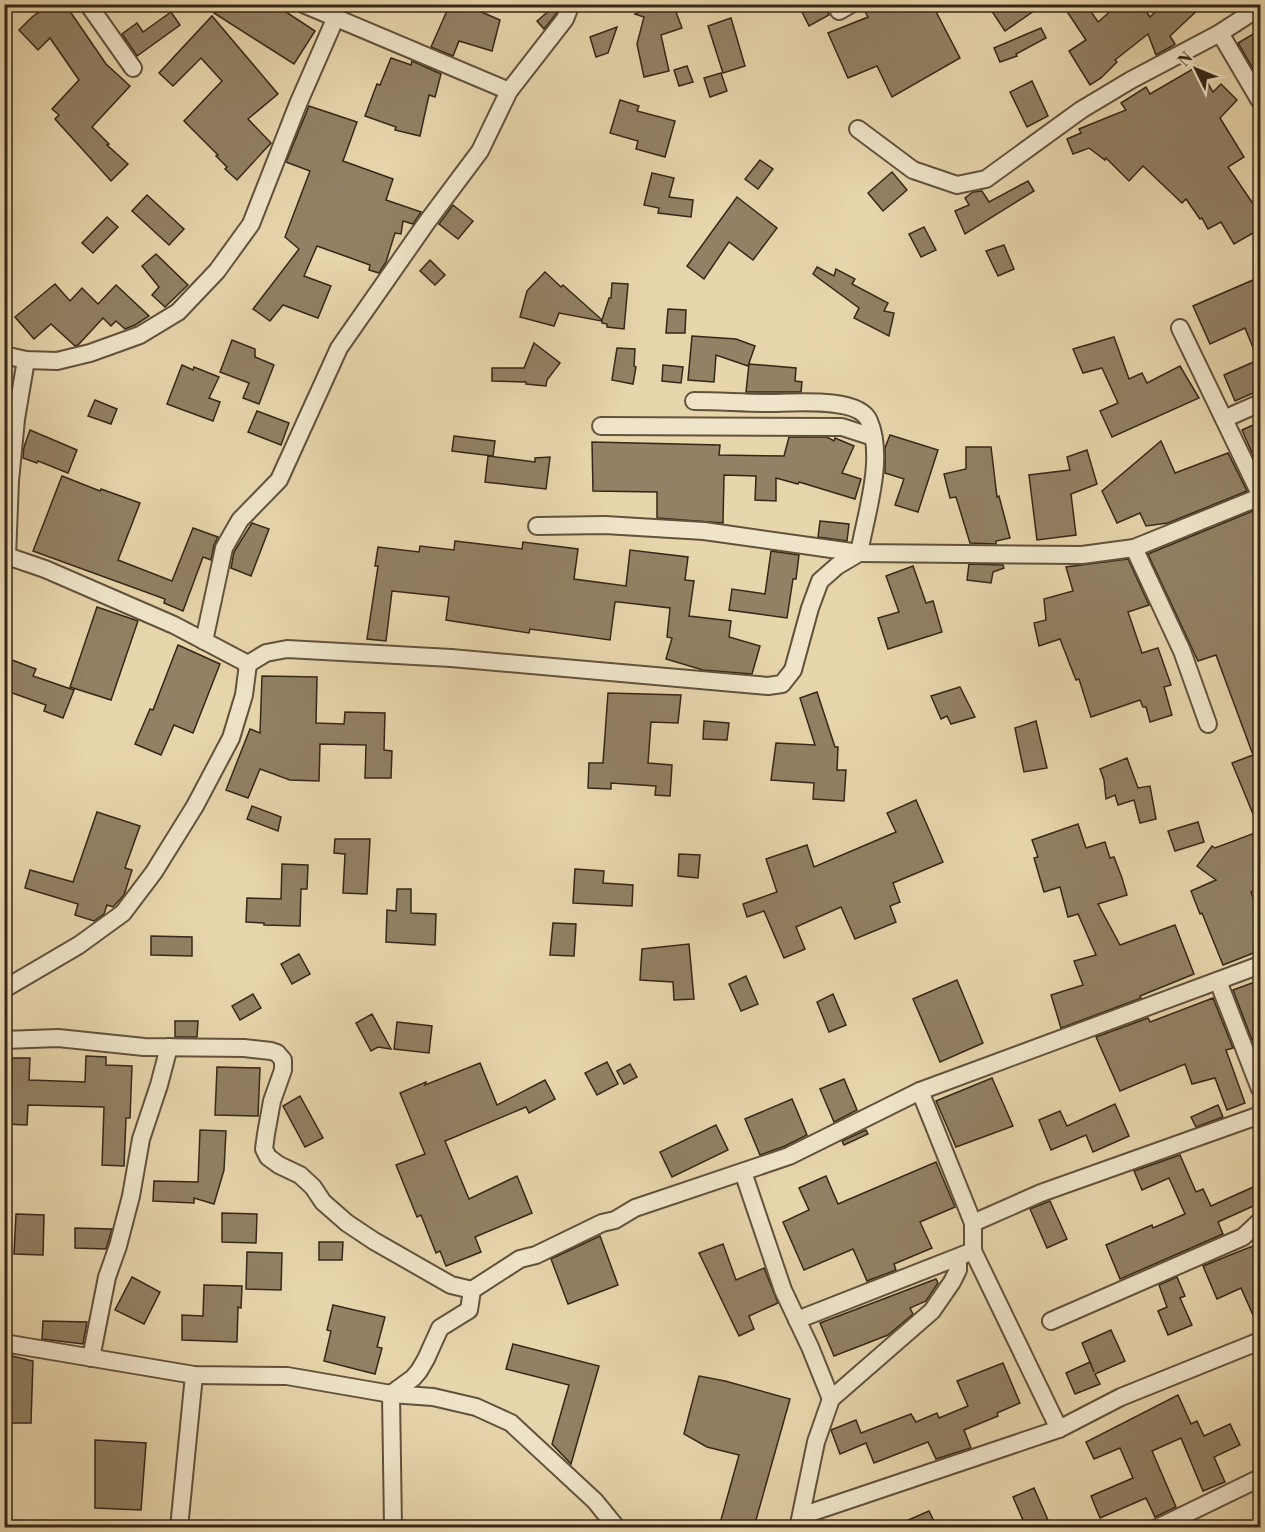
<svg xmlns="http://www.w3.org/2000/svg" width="1265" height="1532" font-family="'Libre Bodoni',serif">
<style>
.building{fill:#928164;stroke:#362717;stroke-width:1.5}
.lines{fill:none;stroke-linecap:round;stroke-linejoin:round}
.minor-casing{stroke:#62523c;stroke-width:20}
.minor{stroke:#efe4c9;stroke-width:16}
</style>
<rect width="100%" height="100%" fill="#e7d5ac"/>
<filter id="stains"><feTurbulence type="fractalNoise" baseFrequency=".00333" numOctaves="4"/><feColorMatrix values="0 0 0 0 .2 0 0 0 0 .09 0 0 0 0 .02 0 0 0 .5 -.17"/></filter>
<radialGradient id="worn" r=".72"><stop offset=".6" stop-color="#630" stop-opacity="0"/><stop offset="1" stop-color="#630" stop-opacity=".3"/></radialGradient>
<g class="building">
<polygon points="50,4 65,4 106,64 130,86 92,127 109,144 107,145 128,164 111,181 55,119 59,115 52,109 79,80 50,38 38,50 19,30 32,17"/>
<polygon points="222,4 274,4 315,31 294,64 214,13"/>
<polygon points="450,4 463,4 500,20 492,51 459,41 453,56 431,47"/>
<polygon points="557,4 559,4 556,14 544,29 537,21"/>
<polygon points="654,4 673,4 682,28 661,35 669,71 644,77 637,44 644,17 635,14"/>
<polygon points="798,4 824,4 829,15 809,26"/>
<polygon points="874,4 932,4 960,58 892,97 877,66 848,78 828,33 868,17 864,10"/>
<polygon points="987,4 1044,4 1005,31"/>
<polygon points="1062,4 1086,4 1098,22 1119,4 1141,4 1150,17 1163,4 1204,4 1170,36 1175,44 1172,46 1156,55 1148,34 1115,60 1117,62 1101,78 1090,85 1069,51 1086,40"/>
<polygon points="171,12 180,25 137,56 122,34 137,23 143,32"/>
<polygon points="212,16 278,94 248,119 271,143 237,180 225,169 227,167 216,156 218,155 184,121 222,81 201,58 173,86 159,73"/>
<polygon points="731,18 745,66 723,73 708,26"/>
<polygon points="617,27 608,53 596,57 590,37"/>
<polygon points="1041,28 1046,38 1016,54 1017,56 1000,62 994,48"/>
<polygon points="1260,30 1260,81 1238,43"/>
<polygon points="391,58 411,65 412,61 441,74 435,97 429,95 420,136 395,130 396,127 365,116 377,84 380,85"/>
<polygon points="687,66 693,82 679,86 674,70"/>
<polygon points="1198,66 1213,92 1221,84 1237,100 1220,118 1244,157 1228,167 1260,214 1260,229 1234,244 1221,222 1208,229 1202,218 1200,219 1186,199 1182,203 1143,166 1129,181 1106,158 1105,160 1089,148 1073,154 1067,139 1081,133 1079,129 1126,110 1121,103 1146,87 1150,94"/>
<polygon points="721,73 727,91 710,97 704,78"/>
<polygon points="1032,81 1048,116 1027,127 1010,92"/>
<polygon points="620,100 639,106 637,111 675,121 665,157 636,149 638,141 610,133"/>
<polygon points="309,106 357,122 343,161 393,179 386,200 421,212 413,224 403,221 401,234 395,233 386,262 379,273 369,270 370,265 317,246 304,276 331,286 318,318 283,305 270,321 253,309 299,249 285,237 310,171 286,162"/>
<polygon points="760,160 773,169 758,189 745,179"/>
<polygon points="892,172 907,190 883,211 868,193"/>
<polygon points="652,173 674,178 669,197 693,200 691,217 658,213 659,208 644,205"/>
<polygon points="1028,181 1034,191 965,234 955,211 969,205 965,198 973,192 982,191 989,202"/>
<polygon points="147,195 184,229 169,245 132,211"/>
<polygon points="737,197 777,228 753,260 729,242 704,279 687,266"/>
<polygon points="453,205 473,221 458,239 439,224"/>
<polygon points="107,217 118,227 93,253 82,243"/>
<polygon points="924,227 936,250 921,257 909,234"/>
<polygon points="1004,245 1014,269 998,276 986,251"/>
<polygon points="156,254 188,285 165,307 152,295 159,287 142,266"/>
<polygon points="430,260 445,275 435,285 420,271"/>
<polygon points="817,267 834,276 836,269 855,279 852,284 888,303 884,311 894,313 889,336 854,318 859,308 813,274"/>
<polygon points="545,272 561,287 563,285 602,320 609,298 611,298 612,283 628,284 624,329 607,327 607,324 602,323 602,321 559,313 554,326 520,317 527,291"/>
<polygon points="1260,277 1260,390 1235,401 1224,375 1258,360 1245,328 1210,344 1193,306"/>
<polygon points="55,284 70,301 82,288 98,304 116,285 149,316 135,325 125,329 116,321 111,326 103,318 78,345 75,346 51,324 34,339 15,317"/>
<polygon points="668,309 686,310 685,333 666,333"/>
<polygon points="692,336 736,339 755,346 748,366 716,355 714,382 688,380"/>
<polygon points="1114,337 1129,379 1142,373 1147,383 1180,366 1199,398 1112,437 1100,411 1118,403 1102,368 1083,373 1073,349"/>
<polygon points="232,340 255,349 255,357 274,365 259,404 243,398 249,383 220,372"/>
<polygon points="534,343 560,363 547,380 546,386 526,384 526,382 492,381 492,368 524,368"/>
<polygon points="617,348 635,349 634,366 636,367 633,384 612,380"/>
<polygon points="749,364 796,368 795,381 802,382 801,392 746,392"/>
<polygon points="182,365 193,370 194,367 219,377 209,398 220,402 213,421 167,404"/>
<polygon points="663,365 683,367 681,383 662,381"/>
<polygon points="95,400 117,409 111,424 88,416"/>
<polygon points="257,411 289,423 281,445 248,432"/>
<polygon points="1260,422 1260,471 1242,430"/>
<polygon points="30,430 77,450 68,473 38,461 37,463 23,458 24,447"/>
<polygon points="890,435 938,450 918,512 895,505 904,479 885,473 885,448"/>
<polygon points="454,436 495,441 493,456 452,451"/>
<polygon points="789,437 827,437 834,441 835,438 854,446 842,473 861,479 855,499 799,482 798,484 776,478 776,501 755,500 756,476 724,475 723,523 657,518 657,492 593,491 592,442 720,445 719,455 784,456"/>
<polygon points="1161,441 1175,473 1228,453 1247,491 1168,523 1146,526 1140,513 1117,523 1102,491"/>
<polygon points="966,447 991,447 997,497 999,496 1010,538 996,541 996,544 970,543 956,497 950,498 944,474 966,469"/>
<polygon points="1087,450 1097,484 1071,494 1076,535 1037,540 1029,475 1070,470 1067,457"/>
<polygon points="488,456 535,462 535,458 550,457 546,489 485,482"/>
<polygon points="62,476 100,491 101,489 140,503 118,560 172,581 193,528 218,537 214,545 211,560 203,557 183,611 164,603 165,599 33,551"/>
<polygon points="1260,508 1260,638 1254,640 1260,656 1260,831 1232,763 1253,755 1216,655 1198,661 1148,554"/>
<polygon points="820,521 849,524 847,541 818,537"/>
<polygon points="252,523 269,529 251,576 231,568 234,552"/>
<polygon points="455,541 522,549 523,542 578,549 574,579 626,586 630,550 688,557 685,580 694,581 689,616 731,621 729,637 760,646 752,674 703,670 666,659 672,638 667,637 670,608 619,602 615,602 610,640 530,629 529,633 446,620 449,597 392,591 386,641 367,639 378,566 375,566 378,547 419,552 420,546 454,550"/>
<polygon points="771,551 799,555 796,579 793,579 787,618 729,610 732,589 765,594"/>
<polygon points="1128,559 1149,605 1128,612 1142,653 1158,648 1171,685 1164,687 1172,715 1150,722 1146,707 1143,707 1140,700 1091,717 1079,679 1076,680 1060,639 1039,646 1034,623 1046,620 1044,599 1073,591 1066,567"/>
<polygon points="969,564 1003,565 1004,568 993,572 991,583 967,580"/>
<polygon points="913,566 926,603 933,601 942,632 888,649 878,618 899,612 886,576"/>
<polygon points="97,607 138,621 111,700 70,687"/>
<polygon points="178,645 220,664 193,733 174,725 161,755 135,744 150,709 153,710"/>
<polygon points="4,657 36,669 33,676 74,690 63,718 44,711 46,705 4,690"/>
<polygon points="262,676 317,677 316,723 344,724 345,712 385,713 384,750 392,751 391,778 365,778 366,745 320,744 319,781 290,780 260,769 248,798 226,790 250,729 260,733"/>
<polygon points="960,687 975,717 951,724 947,716 941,719 931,696"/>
<polygon points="817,692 835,747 838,747 837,770 846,770 844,801 813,799 814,783 771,780 776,743 815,745 800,698"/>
<polygon points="608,693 681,695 678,723 651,722 648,763 672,765 670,796 655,795 656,786 611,783 611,789 588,788 589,763 603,763"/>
<polygon points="704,721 729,723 727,740 703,739"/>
<polygon points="1036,721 1047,768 1024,772 1015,728"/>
<polygon points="1127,758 1138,788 1150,786 1156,819 1140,823 1134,800 1118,805 1115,795 1106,799 1104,780 1100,769"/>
<polygon points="916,800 943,862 893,883 900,902 890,906 896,922 855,939 841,907 796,927 805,949 784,958 764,911 747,917 743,904 777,892 766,859 807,845 814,867 896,832 887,813"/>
<polygon points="252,806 281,817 278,831 247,819"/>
<polygon points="97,812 140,826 125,868 132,870 124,895 113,907 107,905 104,914 94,921 75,915 78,904 25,888 30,870 73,882"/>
<polygon points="1198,822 1204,842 1175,851 1168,831"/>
<polygon points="1078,824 1086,848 1105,842 1110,858 1114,857 1122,878 1127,895 1098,904 1120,945 1175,925 1194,974 1140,996 1141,998 1061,1028 1051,995 1083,985 1074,961 1096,955 1078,914 1068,917 1060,887 1044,892 1034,858 1038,857 1032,840"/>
<polygon points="1260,831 1260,889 1251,892 1260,917 1260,944 1254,947 1256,952 1223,965 1202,913 1200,914 1191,891 1216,880 1197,866 1212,846 1215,848"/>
<polygon points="335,839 370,839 367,894 343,893 345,854 334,853"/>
<polygon points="679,854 700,855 698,878 678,876"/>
<polygon points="282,864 308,865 307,889 301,889 300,926 264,925 264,923 246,922 247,898 281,899"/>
<polygon points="575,869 604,871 603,883 633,885 632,906 573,903"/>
<polygon points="397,889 411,889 411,913 436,914 435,945 386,942 387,910 396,911"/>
<polygon points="553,923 576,924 574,956 550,955"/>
<polygon points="151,936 192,937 192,956 151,955"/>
<polygon points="689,944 694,999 674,1000 673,982 640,980 642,949"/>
<polygon points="299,954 310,974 292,984 281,964"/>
<polygon points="746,976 758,1004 741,1011 729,984"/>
<polygon points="957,980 983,1043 940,1062 913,999"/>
<polygon points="1260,980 1260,1036 1252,1040 1233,990"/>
<polygon points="253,994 261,1008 240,1020 232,1006"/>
<polygon points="833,994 846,1025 829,1032 817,1002"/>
<polygon points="1213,998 1233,1048 1226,1050 1245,1103 1227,1110 1215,1078 1192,1084 1185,1064 1120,1091 1096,1037 1148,1018 1150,1022"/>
<polygon points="372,1014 391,1049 378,1047 371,1051 356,1023"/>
<polygon points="175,1021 198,1021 197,1037 175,1037"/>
<polygon points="397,1022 432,1026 429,1053 394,1049"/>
<polygon points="86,1056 106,1057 106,1065 132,1066 130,1118 126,1118 124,1166 102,1165 104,1107 28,1105 27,1125 4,1124 4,1107 11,1107 12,1058 30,1058 29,1080 85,1082"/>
<polygon points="607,1062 618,1084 597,1095 585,1073"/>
<polygon points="480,1063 497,1105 545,1080 555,1099 529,1113 526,1107 445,1141 469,1199 517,1176 532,1213 475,1237 481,1252 446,1266 440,1251 436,1253 421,1215 417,1217 396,1165 425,1154 400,1093 426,1082 425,1085"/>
<polygon points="630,1064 637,1077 624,1084 617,1071"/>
<polygon points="217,1067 260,1068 258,1116 215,1115"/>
<polygon points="992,1078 1013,1126 956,1147 936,1101"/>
<polygon points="844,1079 857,1110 834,1122 820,1089"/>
<polygon points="300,1096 323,1138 305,1147 283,1106"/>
<polygon points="792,1099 807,1135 785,1146 760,1155 745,1119"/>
<polygon points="1115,1104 1129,1136 1093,1152 1086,1135 1051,1150 1039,1120 1060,1111 1067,1126"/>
<polygon points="1218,1105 1223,1117 1196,1127 1191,1117"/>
<polygon points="716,1125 728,1150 672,1177 660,1152"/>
<polygon points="200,1130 226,1131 224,1170 214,1204 194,1198 194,1203 153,1201 154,1181 198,1182"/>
<polygon points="866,1130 868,1134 844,1145 842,1141"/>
<polygon points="1180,1155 1196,1192 1203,1189 1211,1206 1260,1184 1260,1203 1218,1222 1223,1234 1120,1279 1106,1245 1152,1225 1153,1228 1185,1214 1169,1178 1142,1190 1134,1171"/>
<polygon points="936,1162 955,1207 920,1222 932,1248 894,1264 896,1270 867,1281 853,1249 804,1270 783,1222 809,1210 799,1188 826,1176 838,1204"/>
<polygon points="1050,1201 1067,1239 1047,1248 1030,1209"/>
<polygon points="222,1213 257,1214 256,1243 222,1242"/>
<polygon points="16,1214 44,1215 43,1255 14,1254"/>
<polygon points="75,1228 112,1229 106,1249 75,1248"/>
<polygon points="600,1236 618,1285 568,1304 551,1259"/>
<polygon points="319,1242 343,1242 342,1260 319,1260"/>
<polygon points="1260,1243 1260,1331 1241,1288 1217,1299 1203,1266"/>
<polygon points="723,1244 736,1280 764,1268 778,1303 749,1316 754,1329 739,1336 699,1253"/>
<polygon points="247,1252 282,1253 281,1290 246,1289"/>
<polygon points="132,1277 160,1292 144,1324 115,1310"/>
<polygon points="1177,1277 1185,1296 1180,1298 1192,1325 1168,1335 1158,1311 1167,1307 1159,1285"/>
<polygon points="936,1279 938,1283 926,1301 910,1308 913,1314 888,1335 834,1356 820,1323"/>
<polygon points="204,1285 242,1286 241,1308 238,1307 237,1342 182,1340 182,1315 203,1316"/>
<polygon points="333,1305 385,1317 377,1347 382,1348 375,1374 324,1361 331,1331 327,1330"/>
<polygon points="43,1321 87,1322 83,1344 42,1339"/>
<polygon points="1111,1330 1125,1361 1095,1374 1100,1384 1075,1394 1066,1373 1090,1362 1094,1372 1082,1343"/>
<polygon points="513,1344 599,1366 571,1464 552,1444 569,1385 506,1369"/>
<polygon points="4,1354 33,1361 31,1423 4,1423"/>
<polygon points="1003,1363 1020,1403 997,1413 998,1416 964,1430 971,1448 936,1459 928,1442 874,1463 866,1443 840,1454 831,1430 856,1420 861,1433 911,1414 916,1422 937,1413 939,1418 968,1406 957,1381"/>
<polygon points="699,1376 725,1381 790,1399 754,1527 719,1527 739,1455 707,1447 684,1434"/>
<polygon points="1178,1395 1191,1424 1197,1421 1204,1436 1230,1424 1240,1445 1214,1457 1225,1482 1203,1491 1181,1438 1152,1451 1176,1507 1155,1517 1146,1498 1100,1518 1091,1496 1133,1478 1120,1448 1094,1459 1086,1442"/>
<polygon points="95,1440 146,1443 141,1510 95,1508"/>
<polygon points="1034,1488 1051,1527 1026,1527 1013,1497"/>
<polygon points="929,1511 937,1527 892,1527"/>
</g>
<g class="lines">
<g class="minor-casing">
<g id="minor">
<polyline points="88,4 133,68"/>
<polyline points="303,4 509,91"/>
<polyline points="839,11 851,4"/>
<polyline points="1220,33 1260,101"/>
<polyline points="858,129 913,170 957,185 986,179 1081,110 1131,80 1220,33 1260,7"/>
<polyline points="1180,328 1260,494"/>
<polyline points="4,355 26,360 57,361 90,353 140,335 178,312 217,271 251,224 298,104 336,17"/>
<polyline points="1224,419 1260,403"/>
<polyline points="601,426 842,427 873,437"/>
<polyline points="537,526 605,525 704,531 859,553 1082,555 1134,548 1260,497"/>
<polyline points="1134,548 1182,651 1208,724"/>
<polyline points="4,555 45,569 174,625 248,664"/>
<polyline points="7,556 10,481 16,419 26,360"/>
<polyline points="204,641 224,548 240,520 279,480 339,348 427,222 480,151 509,91 565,19 571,4"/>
<path d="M248,664L266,653L287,649L451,658L768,686L782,684L793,670L810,608L820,581L837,566L859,553C866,514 885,458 869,421C859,396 790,403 768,403C744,403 719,401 694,401"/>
<polyline points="1218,981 1260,1089"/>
<polyline points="4,989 79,945 123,913 154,872 195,806 231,738 244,695 248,664"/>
<polyline points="4,1040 58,1038 144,1047 244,1048 271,1051 277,1053 283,1060 283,1070 272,1101 266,1134 264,1149 268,1157 279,1165 300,1175 313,1187 323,1202 347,1223 374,1241 451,1285 472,1290"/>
<polyline points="920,1091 973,1223"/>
<polyline points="743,1172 783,1290 810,1347 831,1399"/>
<polyline points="973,1251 1059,1429"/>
<polyline points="797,1320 973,1251 973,1223 1041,1193 1260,1115"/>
<polyline points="1051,1321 1243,1237 1260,1221"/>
<polyline points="4,1343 194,1375 287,1376 391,1394 433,1397 476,1407 511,1423 595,1501 617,1528"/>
<polyline points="91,1358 107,1277 118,1246 131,1196 141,1139 159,1085 169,1047"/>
<polyline points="801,1516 1059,1429 1121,1397 1260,1341"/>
<polyline points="799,1524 816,1442 831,1399 932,1311 952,1282 958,1270 958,1259"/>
<polyline points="179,1528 194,1375"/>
<polyline points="393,1528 391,1394 413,1378 419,1371 426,1359 440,1328 469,1310 472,1290 520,1259 536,1255 602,1223 615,1220 635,1208 789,1156 920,1091 1260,965"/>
<polyline points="1157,1528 1260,1478"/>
</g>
</g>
<use href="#minor" class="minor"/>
</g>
<rect width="1265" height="1532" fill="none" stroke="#e7d5ac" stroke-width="24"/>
<rect x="6" y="6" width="1253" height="1520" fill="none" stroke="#362717" stroke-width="3"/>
<rect x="12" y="12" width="1241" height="1508" fill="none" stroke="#362717" stroke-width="1.5"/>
<g transform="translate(1196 69) rotate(313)" stroke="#efe4c9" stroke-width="4.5" paint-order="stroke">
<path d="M0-4.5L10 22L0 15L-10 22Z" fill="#362717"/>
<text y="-9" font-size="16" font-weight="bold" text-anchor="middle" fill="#362717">N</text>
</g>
<rect width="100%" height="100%" filter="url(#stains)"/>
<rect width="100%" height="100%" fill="url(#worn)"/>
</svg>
